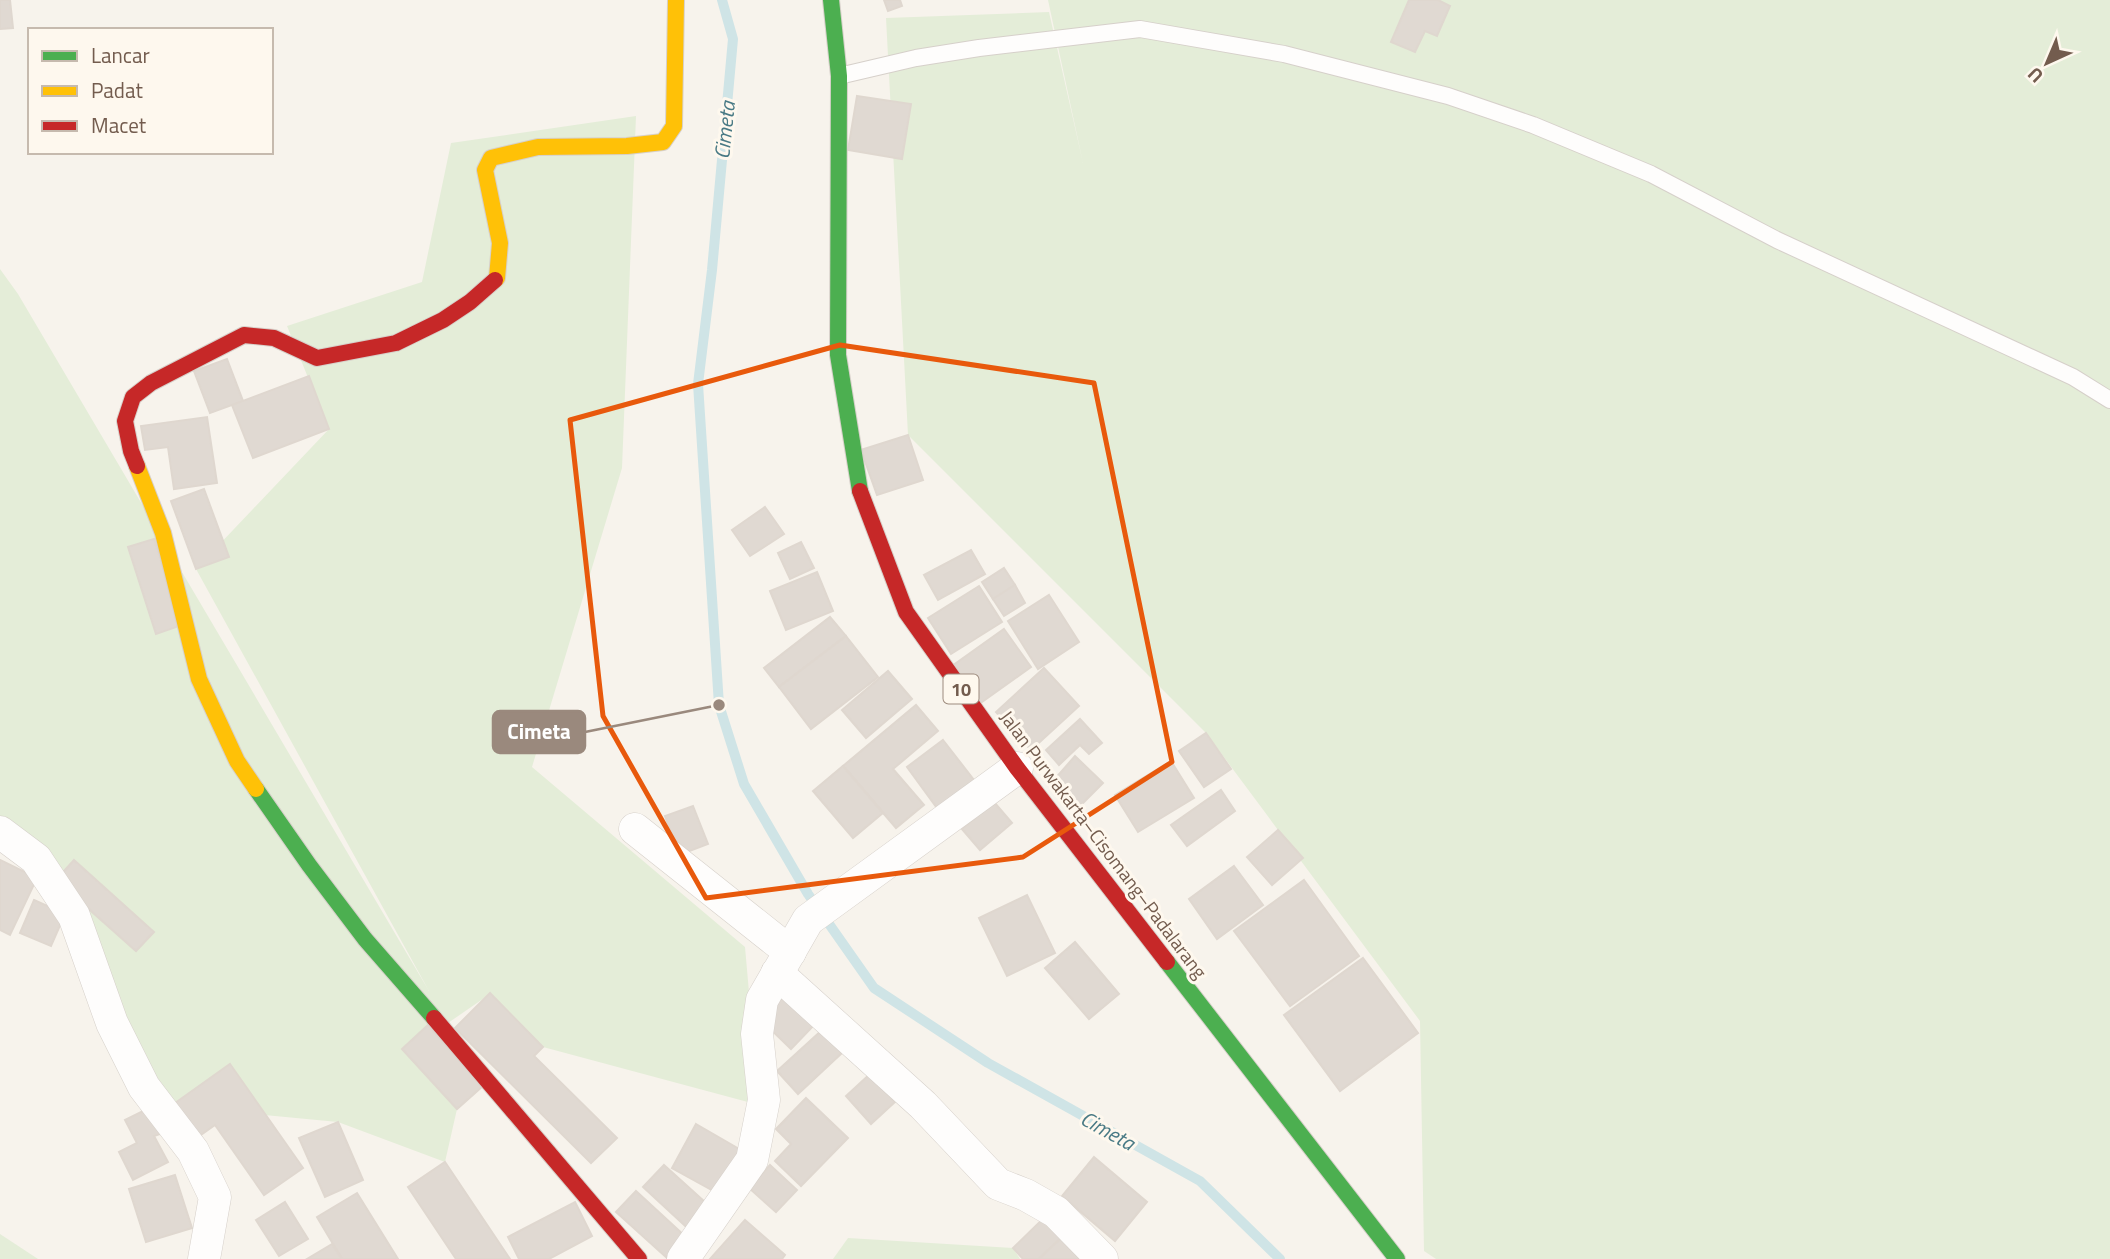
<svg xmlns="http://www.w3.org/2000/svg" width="2110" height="1259" font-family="'Titillium Web',sans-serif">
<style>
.green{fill:#e4edd8}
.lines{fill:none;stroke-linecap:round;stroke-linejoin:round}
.stream{stroke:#cfe4e6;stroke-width:10}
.building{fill:#e0d9d2;stroke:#dfd7cf;stroke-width:2}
.lane-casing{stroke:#d6d0ca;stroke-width:18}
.street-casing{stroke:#d6d0ca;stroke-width:33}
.fast-casing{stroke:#d7d0ca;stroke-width:18}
.slow-casing{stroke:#d7d0ca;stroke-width:18}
.jam-casing{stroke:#d7d0ca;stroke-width:18}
.lane{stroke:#fefdfc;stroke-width:16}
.street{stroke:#fefdfc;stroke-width:32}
.fast{stroke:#4caf50;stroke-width:16}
.slow{stroke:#ffc107;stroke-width:16}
.jam{stroke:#c62828;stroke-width:16}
.marked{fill:none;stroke:#e8590c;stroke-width:5;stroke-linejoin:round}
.labels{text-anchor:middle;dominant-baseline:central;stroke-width:6;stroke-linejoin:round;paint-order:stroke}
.shield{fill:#fef8ee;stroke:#9d8b7e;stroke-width:2}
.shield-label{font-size:18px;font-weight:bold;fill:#735c4e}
.street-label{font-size:19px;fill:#735c4e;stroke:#fef8ee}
.water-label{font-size:21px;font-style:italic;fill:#497a85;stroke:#fef8ee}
.leader{fill:none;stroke:#9a897d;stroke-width:2.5}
.callout-dot{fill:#9a897d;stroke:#fef8ee;stroke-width:2.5}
.callout{fill:#9a897d;stroke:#9a897d;stroke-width:2.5}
.callout-label{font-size:21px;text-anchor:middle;font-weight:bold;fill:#fff}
</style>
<rect width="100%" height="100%" fill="#f7f3ec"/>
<g class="green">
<polygon points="1048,0 2110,0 2110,1259 1436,1259 1424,1251 1420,1021 1206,733 908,435 886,18 1049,12 1083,163"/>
<polygon points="636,116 622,468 532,767 745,947 759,1105 543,1047 490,994 448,1023 402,1049 457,1109 445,1162 338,1122 171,1106 56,880 0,842 0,269 18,294 429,991 196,569 329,429 287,326 422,282 451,143"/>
<polygon points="0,1234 38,1259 0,1259"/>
<polygon points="848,1238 1013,1248 1020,1259 833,1259"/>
</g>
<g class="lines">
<polyline class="stream" points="722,0 733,39 712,270 698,384 719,705 744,784 808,894 874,988 988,1063 1200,1181 1280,1259"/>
</g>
<g class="building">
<polygon points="0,0 10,0 13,28 0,29"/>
<polygon points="884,0 900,0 902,6 888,11"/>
<polygon points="1409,0 1438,0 1450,6 1437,36 1425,31 1415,52 1391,42"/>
<polygon points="857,96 911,104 902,159 848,150"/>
<polygon points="227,359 243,401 210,413 194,371"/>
<polygon points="309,376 329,429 253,458 232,405"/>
<polygon points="207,417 217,483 174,489 168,447 145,450 141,426"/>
<polygon points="908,435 923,480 877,495 861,450"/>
<polygon points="204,489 229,557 196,569 171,501"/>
<polygon points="765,507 784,534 750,556 732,530"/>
<polygon points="154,539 182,625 156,634 128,547"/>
<polygon points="801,542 814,568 790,579 778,553"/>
<polygon points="971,550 985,574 938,600 924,575"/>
<polygon points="1004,568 1015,585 993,599 982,582"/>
<polygon points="817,572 833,611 786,630 770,591"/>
<polygon points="1015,585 1025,603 1004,616 993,599"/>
<polygon points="979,586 1002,622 951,654 928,618"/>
<polygon points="1049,595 1079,642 1038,669 1008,621"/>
<polygon points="830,617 846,636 779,687 764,668"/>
<polygon points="1004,629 1031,667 979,704 952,666"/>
<polygon points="846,636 878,677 811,729 779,687"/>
<polygon points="1044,668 1079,706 1031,750 996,712"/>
<polygon points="888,671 912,699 866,738 842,710"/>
<polygon points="916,705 938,731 893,769 924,805 896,828 843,766"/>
<polygon points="1080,719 1102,743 1089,754 1080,745 1059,765 1046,750"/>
<polygon points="1206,733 1231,769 1204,787 1179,751"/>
<polygon points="943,740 974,780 937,808 907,767"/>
<polygon points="1075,756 1103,783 1080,806 1054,780"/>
<polygon points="1171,761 1194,798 1138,832 1115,795"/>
<polygon points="843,766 883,813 853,838 813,791"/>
<polygon points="1221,790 1235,811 1187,846 1171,825"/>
<polygon points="994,802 1012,823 980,850 962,829"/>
<polygon points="693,806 708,844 679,855 665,816"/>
<polygon points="1278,830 1303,858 1272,885 1247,857"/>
<polygon points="0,860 37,878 10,935 0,930"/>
<polygon points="74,860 154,932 136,951 56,880"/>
<polygon points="1234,866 1263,905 1217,939 1189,899"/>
<polygon points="1304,880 1359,956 1290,1006 1234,931"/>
<polygon points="1027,895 1055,953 1007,976 979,918"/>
<polygon points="34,900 65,914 51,946 20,933"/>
<polygon points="1075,942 1119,994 1089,1019 1045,968"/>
<polygon points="1363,958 1418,1033 1340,1091 1284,1015"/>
<polygon points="490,993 543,1047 534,1056 617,1138 591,1163 455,1028"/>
<polygon points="784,994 815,1024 791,1049 760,1019"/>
<polygon points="428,1025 483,1086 457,1109 402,1049"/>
<polygon points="821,1031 842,1053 798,1094 777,1071"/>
<polygon points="230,1064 303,1168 264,1195 215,1125 195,1139 171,1106"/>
<polygon points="870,1074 895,1102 871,1124 846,1096"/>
<polygon points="806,1098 848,1138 801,1186 775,1161 791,1144 776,1129"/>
<polygon points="147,1109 160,1134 154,1136 168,1162 133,1180 119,1152 137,1143 125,1120"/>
<polygon points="338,1122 363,1180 325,1197 299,1138"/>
<polygon points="696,1124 741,1150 717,1193 672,1168"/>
<polygon points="1094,1157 1147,1202 1115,1241 1062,1196"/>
<polygon points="445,1162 510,1259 456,1259 408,1187"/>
<polygon points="664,1165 715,1211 694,1234 643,1187"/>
<polygon points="770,1165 797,1190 776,1212 749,1188"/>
<polygon points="175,1175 192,1228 146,1242 129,1189"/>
<polygon points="636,1191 686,1237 667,1258 616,1212"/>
<polygon points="357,1193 398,1259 342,1259 317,1217"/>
<polygon points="285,1202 308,1239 279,1256 256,1220"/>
<polygon points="575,1202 592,1236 549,1259 519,1259 508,1237"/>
<polygon points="1046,1216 1064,1235 1039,1259 1023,1259 1013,1248"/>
<polygon points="745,1220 785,1255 782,1259 710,1259"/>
<polygon points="1064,1235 1087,1259 1039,1259"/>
<polygon points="332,1244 342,1259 307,1259"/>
</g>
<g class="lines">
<g class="lane-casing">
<polyline id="lane" points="839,76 916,58 979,48 1140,29 1284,54 1448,96 1533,125 1651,174 1777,240 2073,377 2110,400"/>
</g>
<g class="street-casing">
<g id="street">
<polyline points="635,829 790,952"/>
<polyline points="0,832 36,859 74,916 112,1023 144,1087 193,1151 215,1197 204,1259"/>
<polyline points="777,973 923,1105 998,1184 1026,1195 1056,1212 1102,1259"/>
<polyline points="683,1259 752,1160 764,1100 757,1034 762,1000 808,920 1017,768"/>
</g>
</g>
<g class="fast-casing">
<g id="fast">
<polyline points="831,0 839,76 838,355 860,491"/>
<polyline points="256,789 309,865 365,939 434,1018"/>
<polyline points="1167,962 1397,1259"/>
</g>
</g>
<g class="slow-casing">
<g id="slow">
<polyline points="495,280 497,278 500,243 485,170 491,158 538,147 627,146 663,142 674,126 676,0"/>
<polyline points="137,466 163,533 199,679 237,761 256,789"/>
</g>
</g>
<g class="jam-casing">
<g id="jam">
<polyline points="137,466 131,451 125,421 133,397 151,383 244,335 274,338 317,358 396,343 443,320 470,302 495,280"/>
<polyline points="860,491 906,612 1017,768 1167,962"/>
<polyline points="434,1018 639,1259"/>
</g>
</g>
<use href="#lane" class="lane"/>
<use href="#street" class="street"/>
<use href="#fast" class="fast"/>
<use href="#slow" class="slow"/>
<use href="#jam" class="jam"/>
</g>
<path class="marked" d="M840,345L1094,383L1172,762L1023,857L706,898L603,716L570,420Z"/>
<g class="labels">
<rect class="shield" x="943.5" y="674.5" width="35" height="29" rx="5"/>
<g class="shield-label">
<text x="961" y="689">10</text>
</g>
<g class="street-label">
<text transform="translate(1104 844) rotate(53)">Jalan Purwakarta–Cisomang–Padalarang</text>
</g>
<g class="water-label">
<text transform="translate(724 130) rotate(-84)">Cimeta</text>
<text transform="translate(1108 1130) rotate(29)">Cimeta</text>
</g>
</g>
<path class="leader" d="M719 705L585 732"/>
<circle class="callout-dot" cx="719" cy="705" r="7"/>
<rect class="callout" x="493" y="711" width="92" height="42" rx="7"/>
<g class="callout-label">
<text x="539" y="739">Cimeta</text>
</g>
<rect x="28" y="28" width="245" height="126" fill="#fef8ee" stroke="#c6baae" stroke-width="2"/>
<rect x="42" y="51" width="35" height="10" fill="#4caf50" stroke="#c6baae" stroke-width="2"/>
<text x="91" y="63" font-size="21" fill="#735c4e">Lancar</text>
<rect x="42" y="86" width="35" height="10" fill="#ffc107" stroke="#c6baae" stroke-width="2"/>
<text x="91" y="98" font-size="21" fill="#735c4e">Padat</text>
<rect x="42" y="121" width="35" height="10" fill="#c62828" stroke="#c6baae" stroke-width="2"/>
<text x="91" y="133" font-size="21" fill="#735c4e">Macet</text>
<g transform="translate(2047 63) rotate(224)" stroke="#fef8ee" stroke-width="5" paint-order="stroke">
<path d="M0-5L12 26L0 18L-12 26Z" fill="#735c4e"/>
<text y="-10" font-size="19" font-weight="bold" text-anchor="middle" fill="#735c4e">U</text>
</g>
</svg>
